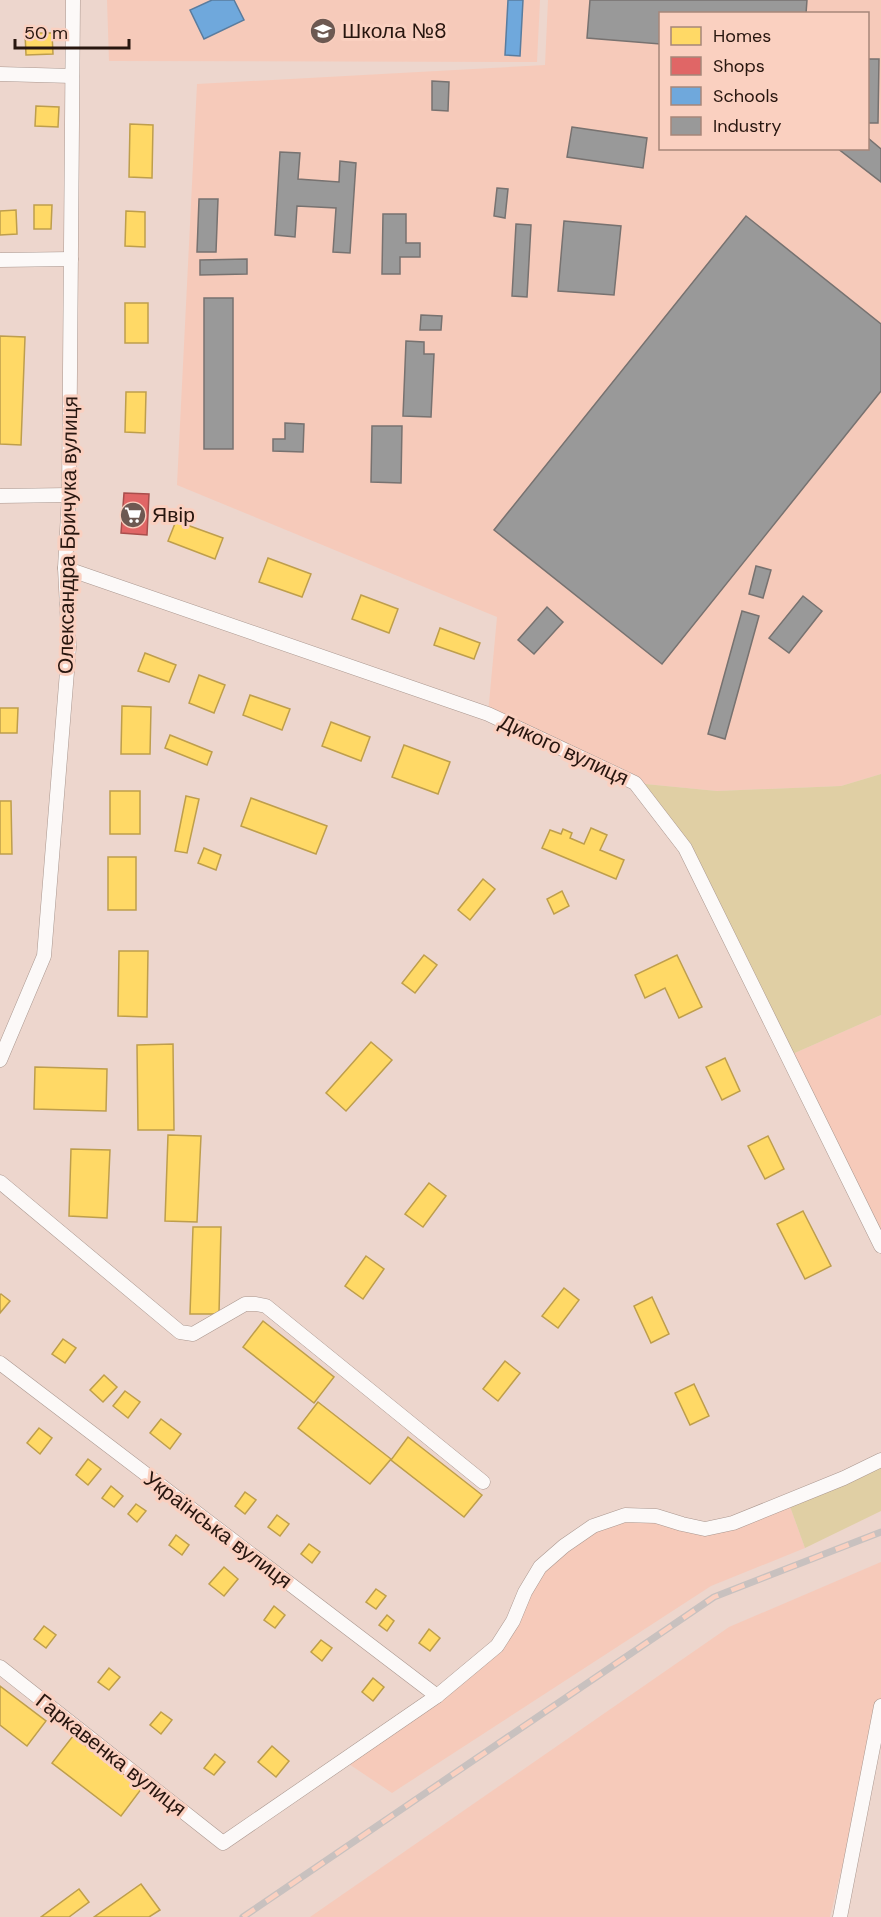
<svg xmlns="http://www.w3.org/2000/svg" width="881" height="1917" font-family="'DM Sans',sans-serif">
<style>
.built{fill:#f6caba;fill-rule:evenodd}
.green{fill:#e0cfa4}
.homes{fill:#ffd966;stroke:#be9e4c;stroke-width:1.5}
.shops{fill:#e06666;stroke:#a94e4c;stroke-width:1.5}
.schools{fill:#6fa8dc;stroke:#5a7c9e;stroke-width:1.5}
.industry{fill:#999;stroke:#777270;stroke-width:1.5}
.lines{fill:none;stroke-linecap:round;stroke-linejoin:round}
.minor-casing{stroke:#aa978f;stroke-width:15}
.minor{stroke:#fcf9f8;stroke-width:14}
.rail-casing{stroke:#c8c1bf;stroke-width:7}
.rail{stroke:#fad0c0;stroke-width:4.5;stroke-dasharray:14;stroke-linecap:butt}
.labels{text-anchor:middle;dominant-baseline:central;stroke-width:6;stroke-linejoin:round;paint-order:stroke}
.poi-label{font-size:21px;fill:#28160f;stroke:#fad0c0;text-anchor:start}
.street-label{font-size:21px;fill:#28160f;stroke:#fad0c0}
</style>
<rect width="100%" height="100%" fill="#edd6cd"/>
<g class="built">
<polygon points="107,0 540,0 537,62 109,61"/>
<path d="M548,0H881V774L841,786L717,791L635,783L488,714L497,617L177,485L197,84L545,65ZM660,14H868V148H660Z"/>
<polygon points="881,1015 881,1246 788,1056"/>
<polygon points="788,1501 805,1548 711,1586 392,1793 343,1760 497,1646 525,1592 564,1546 625,1515 705,1529"/>
<polygon points="881,1562 881,1706 830,1917 310,1917 729,1627"/>
</g>
<g class="green">
<polygon points="881,774 881,1015 788,1056 685,848 635,783 717,791 841,786"/>
<polygon points="881,1460 881,1511 805,1548 788,1501"/>
</g>
<g class="homes">
<polygon points="25,33 52,33 53,54 26,55"/>
<polygon points="36,106 59,107 58,127 35,126"/>
<polygon points="130,124 153,125 152,178 129,177"/>
<polygon points="34,205 52,205 51,229 34,229"/>
<polygon points="16,210 17,234 0,235 0,211"/>
<polygon points="126,211 145,212 145,247 125,246"/>
<rect x="125" y="303" width="23" height="40"/>
<polygon points="0,336 25,337 21,445 0,444"/>
<polygon points="126,392 146,392 145,433 125,432"/>
<polygon points="176,521 223,538 215,559 168,541"/>
<polygon points="268,558 311,574 302,597 259,582"/>
<polygon points="361,595 398,609 389,633 352,619"/>
<polygon points="440,628 480,643 474,659 434,645"/>
<polygon points="145,653 176,665 169,682 138,671"/>
<polygon points="199,675 225,685 214,713 189,703"/>
<polygon points="250,695 290,709 282,730 243,715"/>
<polygon points="122,706 151,707 150,754 121,754"/>
<polygon points="0,708 18,708 17,733 0,733"/>
<polygon points="331,722 370,737 361,761 322,746"/>
<polygon points="170,735 212,752 207,765 165,748"/>
<polygon points="404,745 450,762 438,794 392,777"/>
<rect x="110" y="791" width="30" height="43"/>
<polygon points="186,796 199,799 187,853 175,851"/>
<polygon points="251,798 327,826 316,854 241,826"/>
<polygon points="0,801 11,801 12,854 0,854"/>
<polygon points="591,828 607,835 600,850 624,860 616,879 542,848 550,830 561,834 563,829 572,833 570,838 584,844"/>
<polygon points="204,848 221,855 216,870 198,863"/>
<rect x="108" y="857" width="28" height="53"/>
<polygon points="483,879 495,889 470,920 458,910"/>
<polygon points="562,891 569,906 554,914 547,899"/>
<polygon points="119,951 148,951 147,1017 118,1016"/>
<polygon points="424,955 437,965 415,993 402,983"/>
<polygon points="677,955 702,1007 679,1018 665,988 645,998 635,975"/>
<polygon points="371,1042 392,1060 346,1111 326,1093"/>
<polygon points="173,1044 174,1130 138,1130 137,1045"/>
<polygon points="725,1058 740,1091 722,1100 706,1067"/>
<polygon points="35,1067 107,1069 106,1111 34,1109"/>
<polygon points="168,1135 201,1136 197,1222 165,1221"/>
<polygon points="768,1136 784,1169 765,1179 748,1146"/>
<polygon points="71,1149 110,1150 107,1218 69,1216"/>
<polygon points="429,1183 446,1196 423,1227 405,1214"/>
<polygon points="803,1211 831,1266 805,1279 777,1224"/>
<polygon points="193,1227 221,1227 219,1314 190,1314"/>
<polygon points="366,1256 384,1269 363,1299 345,1286"/>
<polygon points="564,1288 579,1300 558,1328 542,1316"/>
<polygon points="1,1294 10,1301 0,1313 0,1295"/>
<polygon points="652,1297 669,1334 651,1343 634,1306"/>
<polygon points="263,1321 334,1377 314,1403 243,1347"/>
<polygon points="63,1339 76,1348 65,1363 52,1354"/>
<polygon points="505,1361 520,1373 498,1401 483,1389"/>
<polygon points="104,1375 117,1387 103,1402 90,1390"/>
<polygon points="694,1384 709,1416 690,1425 675,1393"/>
<polygon points="125,1391 140,1402 128,1418 113,1406"/>
<polygon points="318,1402 391,1459 370,1484 298,1428"/>
<polygon points="161,1419 181,1434 170,1449 150,1433"/>
<polygon points="39,1428 52,1438 40,1454 27,1443"/>
<polygon points="408,1437 482,1495 464,1517 391,1460"/>
<polygon points="88,1459 101,1469 88,1485 76,1475"/>
<polygon points="111,1486 123,1496 114,1507 102,1498"/>
<polygon points="245,1492 256,1500 245,1514 235,1506"/>
<polygon points="136,1504 146,1511 137,1522 128,1514"/>
<polygon points="277,1515 289,1524 280,1536 268,1527"/>
<polygon points="176,1535 189,1545 182,1555 169,1545"/>
<polygon points="309,1544 320,1552 312,1563 301,1554"/>
<polygon points="224,1567 238,1579 224,1596 209,1584"/>
<polygon points="376,1589 386,1596 376,1609 366,1602"/>
<polygon points="274,1606 285,1615 275,1628 264,1620"/>
<polygon points="387,1615 394,1621 387,1631 379,1625"/>
<polygon points="44,1626 56,1635 46,1648 34,1639"/>
<polygon points="429,1629 440,1638 430,1651 419,1643"/>
<polygon points="321,1640 332,1648 322,1661 311,1652"/>
<polygon points="109,1668 120,1677 109,1690 98,1682"/>
<polygon points="373,1678 384,1687 373,1701 362,1692"/>
<polygon points="0,1686 46,1721 27,1746 0,1725"/>
<polygon points="161,1712 172,1720 161,1734 150,1725"/>
<polygon points="73,1736 142,1788 121,1816 52,1763"/>
<polygon points="272,1746 289,1761 276,1777 258,1762"/>
<polygon points="215,1754 225,1762 214,1775 204,1768"/>
<polygon points="141,1884 160,1910 149,1917 94,1917"/>
<polygon points="79,1889 89,1902 69,1917 41,1917"/>
</g>
<polygon class="shops" points="124,493 149,494 147,535 121,533"/>
<g class="schools">
<polygon points="212,0 234,0 244,20 204,39 190,10"/>
<polygon points="508,0 523,0 520,56 505,55"/>
</g>
<g class="industry">
<polygon points="590,0 807,0 806,14 660,14 660,44 587,38"/>
<polygon points="868,59 879,59 878,123 868,123"/>
<polygon points="432,81 449,82 448,111 432,110"/>
<polygon points="572,127 647,138 643,168 567,157"/>
<polygon points="868,138 881,149 881,182 837,148 868,148"/>
<polygon points="280,152 300,153 298,179 339,182 340,161 356,163 350,253 333,252 336,208 297,206 295,237 275,235"/>
<polygon points="497,188 508,189 505,218 494,216"/>
<polygon points="199,199 218,199 216,252 197,252"/>
<polygon points="383,214 406,214 406,243 420,243 420,257 400,257 400,274 382,274"/>
<polygon points="746,216 881,324 881,391 662,664 494,530"/>
<polygon points="564,221 621,226 614,295 558,291"/>
<polygon points="516,224 531,225 527,297 512,296"/>
<polygon points="247,259 247,274 200,275 200,260"/>
<rect x="204" y="298" width="29" height="151"/>
<polygon points="421,315 442,316 441,330 420,330"/>
<polygon points="406,341 424,342 424,354 434,354 431,417 403,416"/>
<polygon points="285,423 304,424 303,452 273,451 273,439 285,439"/>
<polygon points="372,426 402,426 401,483 371,482"/>
<polygon points="756,566 771,570 763,598 749,594"/>
<polygon points="803,596 822,611 789,653 769,638"/>
<polygon points="547,607 563,622 534,654 518,640"/>
<polygon points="742,611 759,616 725,739 708,734"/>
</g>
<g class="lines">
<g class="minor-casing">
<g id="minor">
<polyline points="0,74 72,76"/>
<polyline points="0,260 71,259"/>
<polyline points="0,496 69,495"/>
<polyline points="65,568 488,714 635,783 685,848 881,1246"/>
<polyline points="0,1060 44,956 69,647 65,568 69,495 73,0"/>
<polyline points="0,1182 180,1332 193,1334 245,1304 256,1304 266,1306 483,1482"/>
<polyline points="0,1363 437,1696"/>
<polyline points="0,1667 223,1843 437,1696 497,1646 513,1621 525,1592 540,1567 564,1546 593,1526 625,1515 656,1516 682,1524 705,1529 733,1523 844,1478 881,1460"/>
<polyline points="840,1917 881,1706"/>
</g>
</g>
<use href="#minor" class="minor"/>
<g class="rail-casing">
<polyline id="rail" points="243,1917 714,1597 881,1532"/>
</g>
<use href="#rail" class="rail"/>
</g>
<defs>
<g id="school-disc" transform="scale(1.35)"><circle r="9.5" fill="#6d5952" stroke="#fad0c0"/><path d="M0-5L7-2L0 1L-7-2ZM-4 1L0 2.5L4 1V4Q0 6-4 4Z" fill="#fff"/></g>
<g id="supermarket-disc" transform="scale(1.35)"><circle r="9.5" fill="#6d5952" stroke="#fad0c0"/><path d="M-6-5.5h2.5l.6 2H6L4.5 2H-2.5L-4.4-4H-6ZM-1.5 3.2a1.3 1.3 0 1 0 .1 0ZM3 3.2a1.3 1.3 0 1 0 .1 0Z" fill="#fff"/></g>
</defs>
<g fill-rule="evenodd">
<use href="#school-disc" x="323" y="31"/>
<use href="#supermarket-disc" x="133" y="515"/>
</g>
<g class="labels">
<g class="poi-label">
<text x="342" y="31">Школа №8</text>
<text x="152" y="515">Явiр</text>
</g>
<g class="street-label">
<text transform="translate(68 535) rotate(-89)">Олександра Бричука вулиця</text>
<text transform="translate(564 750) rotate(25)">Дикого вулиця</text>
<text transform="translate(218 1530) rotate(37)">Українська вулиця</text>
<text transform="translate(111 1755) rotate(38)">Гаркавенка вулиця</text>
</g>
</g>
<rect x="659" y="12" width="210" height="138" fill="#fad0c0" stroke="#a68679" stroke-width="1.5"/>
<rect x="671" y="27" width="30" height="18" fill="#ffd966" stroke="#a68679" stroke-width="1.5"/>
<text x="713" y="42" font-size="18" fill="#28160f">Homes</text>
<rect x="671" y="57" width="30" height="18" fill="#e06666" stroke="#a68679" stroke-width="1.5"/>
<text x="713" y="72" font-size="18" fill="#28160f">Shops</text>
<rect x="671" y="87" width="30" height="18" fill="#6fa8dc" stroke="#a68679" stroke-width="1.5"/>
<text x="713" y="102" font-size="18" fill="#28160f">Schools</text>
<rect x="671" y="117" width="30" height="18" fill="#999999" stroke="#a68679" stroke-width="1.5"/>
<text x="713" y="132" font-size="18" fill="#28160f">Industry</text>
<path d="M15 39v9h114v-9" fill="none" stroke="#28160f" stroke-width="3"/>
<text x="24" y="39" font-size="18" fill="#28160f" stroke="#fad0c0" stroke-width="4.5" paint-order="stroke">50 m</text>
</svg>
